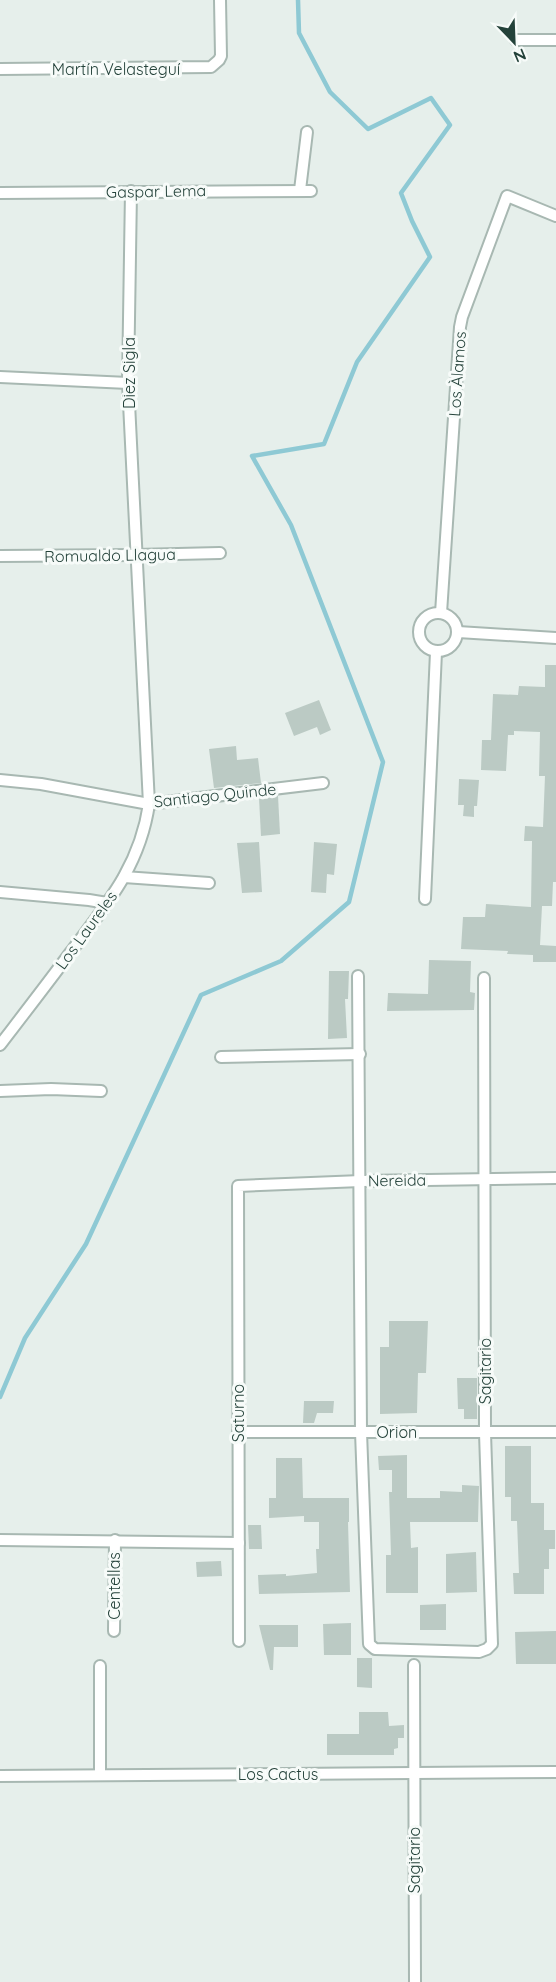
<svg xmlns="http://www.w3.org/2000/svg" width="556" height="1982" font-family="Quicksand,sans-serif">
<style>
.lines{fill:none;stroke-linecap:round;stroke-linejoin:round}
.stream{stroke:#8ec9d4;stroke-width:4.5}
.building{fill:#bbcac4}
.street-casing{stroke:#a8b8b2;stroke-width:14}
.street{stroke:#fff;stroke-width:10}
.labels{text-anchor:middle;dominant-baseline:central;stroke-width:6;stroke-linejoin:round;paint-order:stroke}
.street-label{font-size:16px;fill:#24423a;stroke:#f7fbf9}
</style>
<rect width="100%" height="100%" fill="#e6efeb"/>
<g class="lines">
<polyline class="stream" points="0,1397 25,1338 86,1244 201,995 281,961 349,902 383,762 291,525 252,456 324,444 357,362 430,257 412,221 401,193 450,125 431,98 368,129 330,92 299,33 298,0"/>
</g>
<g class="building">
<polygon points="545,665 556,665 556,882 553,882 552,906 542,906 540,945 556,946 556,962 533,962 533,955 507,954 508,951 461,949 463,917 485,917 486,904 531,907 532,841 524,841 525,826 543,827 545,776 539,776 540,732 514,731 514,735 508,735 506,771 481,770 482,740 491,740 493,694 518,695 519,686 545,687"/>
<polygon points="319,700 331,730 320,735 317,727 294,736 285,713"/>
<polygon points="236,746 237,760 258,758 261,783 214,788 209,749"/>
<polygon points="459,779 479,780 477,806 474,806 474,817 463,816 464,805 458,805"/>
<polygon points="278,796 280,834 261,836 259,798"/>
<polygon points="259,842 262,892 242,893 237,843"/>
<polygon points="314,842 337,844 334,875 327,874 326,893 311,892"/>
<polygon points="429,960 471,961 470,992 475,993 474,1010 387,1011 388,993 428,994"/>
<polygon points="329,971 349,971 348,999 345,999 347,1038 328,1039"/>
<polygon points="389,1321 428,1321 426,1373 418,1373 417,1413 380,1414 380,1347 389,1347"/>
<polygon points="457,1378 477,1378 477,1419 464,1419 464,1409 458,1409"/>
<polygon points="304,1401 334,1401 333,1413 317,1413 314,1423 303,1423"/>
<polygon points="505,1446 531,1446 531,1503 544,1503 544,1530 555,1530 555,1549 549,1549 549,1569 544,1569 544,1594 514,1594 513,1573 519,1573 517,1521 511,1521 511,1497 505,1497"/>
<polygon points="407,1455 407,1498 440,1498 440,1491 462,1492 462,1485 479,1486 478,1522 410,1522 411,1548 418,1547 418,1593 386,1593 386,1555 391,1555 389,1492 392,1492 392,1470 379,1470 378,1456"/>
<polygon points="276,1458 302,1458 303,1498 349,1498 349,1522 348,1522 350,1592 259,1594 258,1575 286,1574 286,1576 317,1573 316,1549 319,1549 319,1522 304,1522 304,1516 269,1518 269,1498 276,1498"/>
<polygon points="248,1525 261,1525 262,1549 249,1549"/>
<polygon points="476,1552 477,1592 446,1593 446,1554"/>
<polygon points="221,1561 222,1576 197,1577 196,1562"/>
<polygon points="446,1604 446,1630 420,1630 420,1605"/>
<polygon points="351,1623 351,1655 324,1655 323,1624"/>
<polygon points="259,1625 298,1625 298,1647 274,1647 273,1670 270,1670"/>
<polygon points="556,1631 556,1664 516,1664 515,1632"/>
<polygon points="357,1658 372,1658 372,1688 357,1687"/>
<polygon points="359,1712 388,1712 389,1726 404,1725 404,1738 398,1738 398,1748 394,1749 394,1755 327,1755 327,1734 359,1734"/>
</g>
<g class="lines">
<g class="street-casing">
<g id="street">
<polyline points="516,40 556,40"/>
<polyline points="0,69 211,67 219,60 221,56 220,0"/>
<polyline points="300,190 307,132"/>
<polyline points="0,193 311,191"/>
<polyline points="0,377 128,383"/>
<polyline points="0,556 135,555 220,553"/>
<circle cx="438" cy="632" r="19"/>
<polyline points="441,613 460,327 462,317 507,196 556,216"/>
<polyline points="458,632 556,638"/>
<polyline points="0,780 41,784 149,804 323,783"/>
<polyline points="124,877 209,883"/>
<polyline points="0,892 89,900 107,903"/>
<polyline points="425,899 436,652"/>
<polyline points="358,976 361,1432 369,1644 375,1649 479,1652 487,1649 492,1644 485,1433 484,978"/>
<path d="M0,1045C23,1015 47,984 70,953C107,904 140,866 149,804L128,383L131,191"/>
<polyline points="221,1057 360,1054"/>
<polyline points="0,1091 51,1089 101,1091"/>
<polyline points="238,1432 556,1432"/>
<polyline points="0,1540 239,1543"/>
<polyline points="114,1631 115,1540"/>
<polyline points="239,1641 238,1186 361,1181 556,1178"/>
<polyline points="414,1665 415,1982"/>
<polyline points="100,1666 100,1775"/>
<polyline points="0,1776 556,1772"/>
</g>
</g>
<use href="#street" class="street"/>
</g>
<g class="labels">
<g class="street-label">
<text x="116" y="69">Martín Velasteguí</text>
<text transform="translate(156 191) rotate(-1)">Gaspar Lema</text>
<text transform="translate(129 373) rotate(-90)">Diez Sigla</text>
<text transform="translate(457 374) rotate(-86)">Los Àlamos</text>
<text transform="translate(110 555) rotate(-1)">Romualdo Llagua</text>
<text transform="translate(215 795) rotate(-6)">Santiago Quinde</text>
<text transform="translate(86 930) rotate(-54)">Los Laureles</text>
<text transform="translate(397 1180) rotate(-1)">Nereida</text>
<text transform="translate(485 1371) rotate(-90)">Sagitario</text>
<text transform="translate(238 1413) rotate(-90)">Saturno</text>
<text x="397" y="1432">Orion</text>
<text transform="translate(114 1586) rotate(-90)">Centellas</text>
<text x="278" y="1774">Los Cactus</text>
<text transform="translate(414 1860) rotate(-90)">Sagitario</text>
</g>
</g>
<g transform="translate(514 42) rotate(157)" stroke="#f7fbf9" stroke-width="4.5" paint-order="stroke">
<path d="M0-4.5L10 22L0 15L-10 22Z" fill="#24423a"/>
<text y="-9" font-size="16" font-weight="bold" text-anchor="middle" fill="#24423a">N</text>
</g>
</svg>
